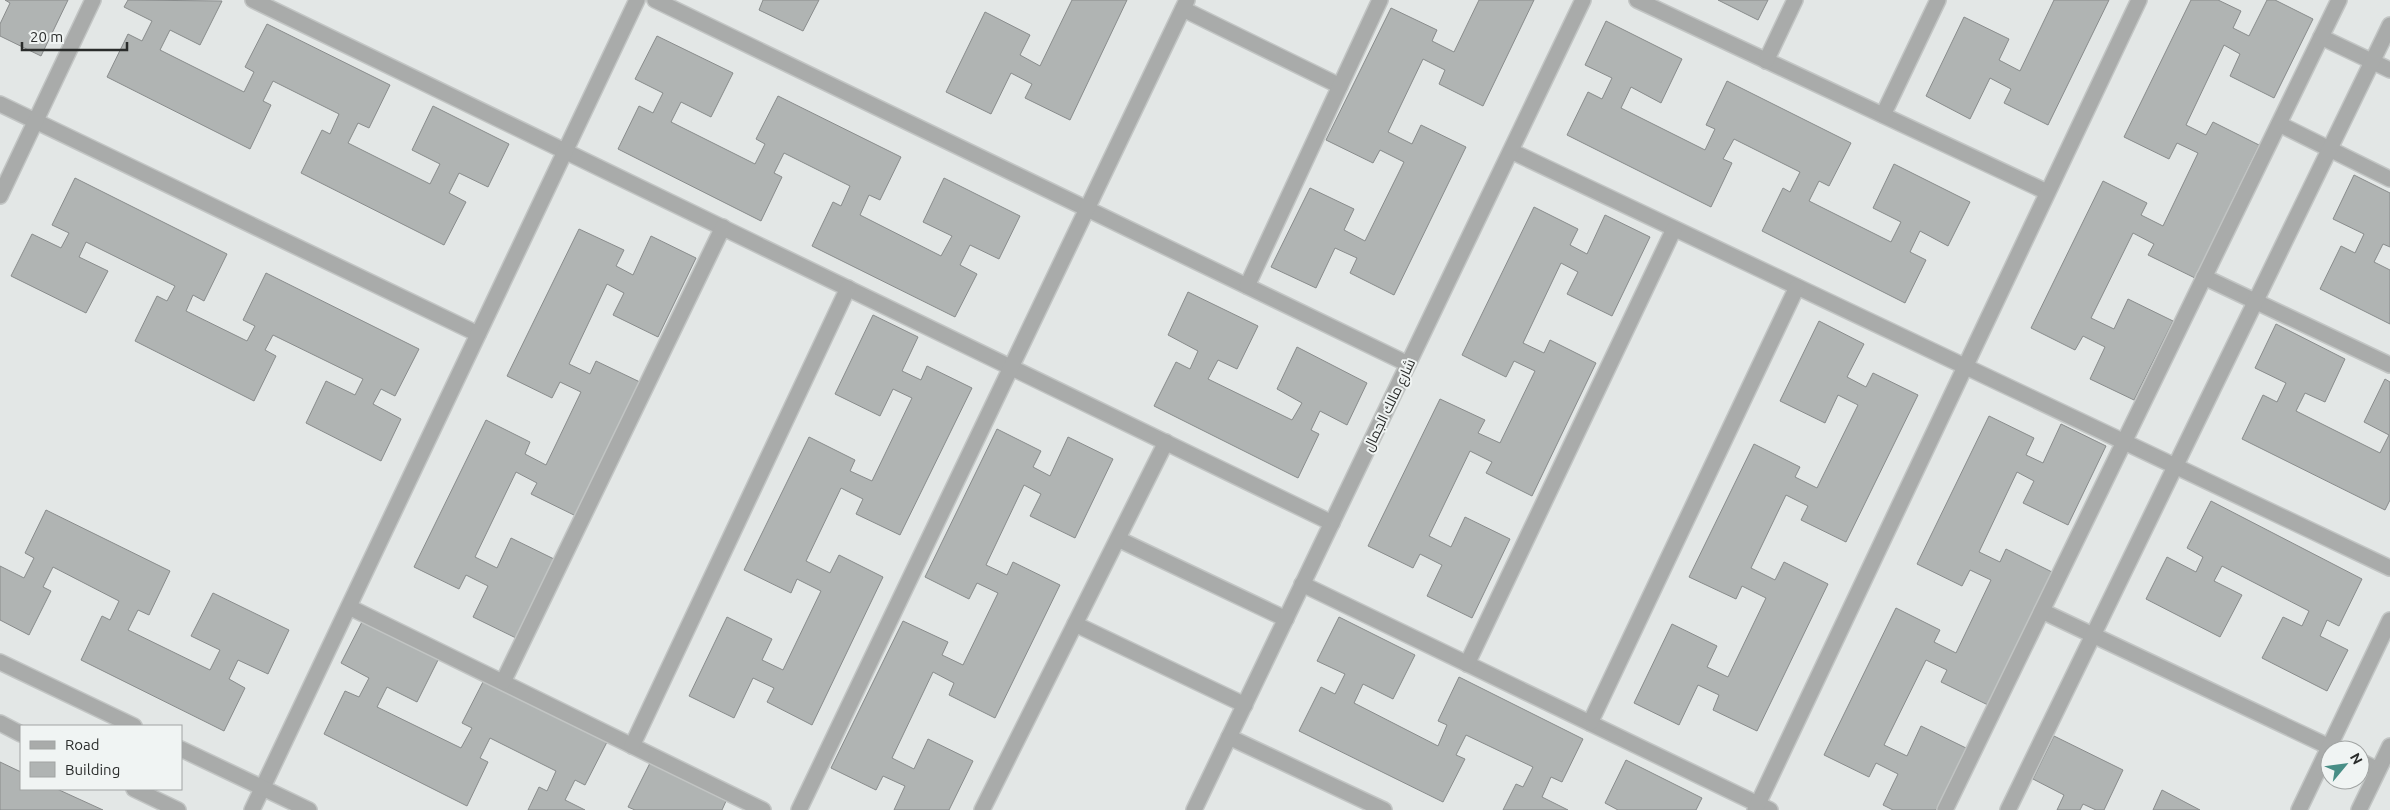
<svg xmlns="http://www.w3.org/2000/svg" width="2390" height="810" font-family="Ubuntu,Cairo,sans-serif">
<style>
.building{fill:#b0b4b3;stroke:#898c8c}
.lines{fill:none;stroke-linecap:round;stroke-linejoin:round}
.service-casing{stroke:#c2c5c4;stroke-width:18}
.minor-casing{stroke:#c2c5c4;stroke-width:18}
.tertiary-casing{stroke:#c2c5c4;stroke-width:18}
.service{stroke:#a9abaa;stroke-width:15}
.minor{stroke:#a9abaa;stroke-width:15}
.tertiary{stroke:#a9abaa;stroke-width:15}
.labels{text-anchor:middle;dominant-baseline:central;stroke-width:4;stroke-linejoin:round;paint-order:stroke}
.street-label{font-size:14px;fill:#2a2c2b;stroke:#f0f4f3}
</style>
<rect width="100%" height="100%" fill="#e3e7e6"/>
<g class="building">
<polygon points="5,0 68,0 41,56 0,36 0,24 10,3"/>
<polygon points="128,0 222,1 200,45 170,30 160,50 244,92 254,72 245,67 267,24 390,85 369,128 358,123 348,143 430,184 440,164 412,150 433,106 509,144 488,187 459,173 449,193 466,202 444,245 301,173 322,130 330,134 339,114 273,81 263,101 271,105 250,149 107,77 128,34 142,41 152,21 124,7"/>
<polygon points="763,0 819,0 803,31 759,10"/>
<polygon points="1072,0 1127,0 1070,120 1025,98 1032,84 1011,73 991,114 946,92 985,12 1030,35 1020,55 1040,66"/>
<polygon points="1479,0 1534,0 1483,106 1439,84 1445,70 1423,59 1388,132 1412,144 1421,125 1466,147 1394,295 1350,273 1357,258 1335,248 1316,288 1271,267 1310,188 1354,209 1344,230 1365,241 1404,162 1380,150 1373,163 1326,140 1391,8 1437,30 1432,41 1454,52"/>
<polygon points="1718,0 1768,0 1758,20"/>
<polygon points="2054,0 2109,0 2048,125 2004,103 2011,89 1990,78 1970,119 1926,96 1964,17 2009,39 1999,60 2020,71"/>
<polygon points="2191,0 2218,0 2241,11 2233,28 2249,36 2267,0 2275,0 2313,19 2274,98 2230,76 2240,54 2224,45 2186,125 2206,135 2213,122 2259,145 2195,278 2148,255 2154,244 2133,233 2091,318 2114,329 2128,299 2173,321 2134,400 2090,379 2105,347 2083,336 2075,350 2031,328 2103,181 2147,203 2141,215 2163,226 2198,153 2177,143 2169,159 2124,137"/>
<polygon points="1606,21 1682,59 1661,103 1631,87 1621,108 1705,150 1715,129 1706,125 1727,81 1851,143 1829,186 1819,181 1809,201 1891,242 1901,222 1873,208 1894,164 1970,202 1948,246 1920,231 1910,252 1926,260 1905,303 1762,231 1783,188 1790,192 1800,172 1734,139 1723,159 1732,163 1711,207 1567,135 1588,92 1602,99 1612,78 1585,65"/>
<polygon points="657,36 733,73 711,117 681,102 671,122 755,164 765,144 756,139 778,96 901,157 880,200 869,195 860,215 941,256 952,236 923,222 944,178 1020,216 999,259 970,245 960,265 977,274 955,317 812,246 833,202 841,206 850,186 784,153 774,173 782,177 761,221 618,149 639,106 653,113 663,93 635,79"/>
<polygon points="2354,175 2390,193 2390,247 2383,244 2374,262 2390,270 2390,324 2320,289 2341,246 2355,253 2364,234 2333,219"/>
<polygon points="75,178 227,254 204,301 193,295 186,311 247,341 255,326 243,320 266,273 419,349 395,396 381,389 373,404 401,419 381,461 306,423 326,381 355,395 363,379 273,335 265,350 276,356 254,401 135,341 157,296 167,301 175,286 86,242 79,257 108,271 86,313 11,276 32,234 61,248 69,233 52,225"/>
<polygon points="1534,207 1578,229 1570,245 1587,254 1605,215 1650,237 1612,316 1567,294 1578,272 1561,263 1523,343 1544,353 1550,340 1596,363 1532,496 1486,473 1492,462 1470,451 1429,536 1451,547 1465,517 1510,539 1472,618 1427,596 1442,565 1420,554 1413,568 1368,546 1440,399 1485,420 1478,433 1500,443 1535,371 1514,361 1506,377 1462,355"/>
<polygon points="579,229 624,250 616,266 633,275 651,236 696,258 658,337 613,315 624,293 607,284 569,364 590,374 596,361 642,383 578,517 531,494 537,483 516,472 475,557 497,568 511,538 556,560 518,639 473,617 488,586 466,575 459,589 414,567 486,420 530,442 525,454 546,465 581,392 560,382 552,398 507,376"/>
<polygon points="1188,292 1258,326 1237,369 1218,360 1208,379 1292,420 1302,403 1277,389 1297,347 1367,383 1347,425 1320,411 1311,430 1319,434 1298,478 1154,406 1176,362 1190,369 1198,351 1168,335"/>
<polygon points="873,315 918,337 902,371 921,380 927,366 972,388 900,535 856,514 863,499 841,488 806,561 830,573 839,555 883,577 812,725 767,702 774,688 753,678 734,718 689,696 727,617 772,639 762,660 783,670 821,591 797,579 791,593 744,570 809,437 855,460 850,471 872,481 912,398 893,389 880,416 835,394"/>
<polygon points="1819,321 1864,344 1847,377 1866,387 1873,373 1918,395 1846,542 1801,520 1808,506 1786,495 1751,568 1775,580 1784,562 1828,584 1757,731 1713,710 1719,695 1698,685 1679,725 1634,703 1672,624 1717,646 1707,667 1728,677 1766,598 1742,586 1736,599 1689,577 1754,444 1800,467 1795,477 1817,488 1858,405 1838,395 1825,423 1780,401"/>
<polygon points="2276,324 2345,359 2325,402 2305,393 2296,411 2380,453 2389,435 2364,422 2385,379 2390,382 2390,500 2385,510 2242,439 2263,395 2277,402 2286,383 2255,368"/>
<polygon points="1989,416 2034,438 2026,455 2043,463 2061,424 2106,446 2068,525 2023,503 2034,481 2017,472 1979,552 2000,562 2006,549 2052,572 1988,705 1941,682 1947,670 1926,660 1884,745 1907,756 1921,726 1966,748 1936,810 1893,810 1883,805 1898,774 1876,763 1869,777 1824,755 1896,608 1940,630 1934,642 1956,653 1991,580 1970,570 1962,586 1917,564"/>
<polygon points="997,429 1041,451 1033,467 1050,476 1068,437 1113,459 1075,538 1030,516 1041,494 1024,485 986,565 1007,575 1013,562 1060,585 995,718 949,695 954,683 933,672 892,758 914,769 928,739 973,761 949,810 894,810 905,786 883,776 876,790 831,768 903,621 948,642 942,655 963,665 998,593 977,583 969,599 925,577"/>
<polygon points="2211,501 2362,579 2339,626 2327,620 2320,636 2348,650 2327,691 2262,658 2283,617 2302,626 2309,611 2222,566 2214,581 2242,595 2220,637 2146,599 2167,557 2196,572 2203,557 2187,548"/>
<polygon points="46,510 170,571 149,615 138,610 128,630 210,670 220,650 191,636 213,593 289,630 268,674 238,660 229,679 245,688 224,731 81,660 102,616 110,620 119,601 53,567 43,587 51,591 29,635 0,620 0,566 24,578 34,558 25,553"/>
<polygon points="1339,617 1415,655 1393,699 1363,684 1354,703 1438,746 1447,725 1438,721 1459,677 1583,739 1562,782 1551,777 1542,797 1568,810 1503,810 1516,784 1523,787 1533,767 1466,735 1456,755 1465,759 1443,802 1299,731 1321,687 1335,694 1345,674 1317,661"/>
<polygon points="363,620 439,658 417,702 387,687 377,707 461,748 472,728 462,723 484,680 607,742 585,785 575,780 565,800 585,810 528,810 539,787 547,791 556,771 490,738 480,758 488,762 467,806 324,734 345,691 359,697 369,678 341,663"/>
<polygon points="2054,736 2123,770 2104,810 2096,810 2083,804 2080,810 2057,810 2064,795 2033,779"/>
<polygon points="1626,760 1702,798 1696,810 1618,810 1605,803"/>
<polygon points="0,762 21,772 21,789 57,789 103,810 0,810"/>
<polygon points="650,763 726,801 722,810 635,810 628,807"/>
<polygon points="2162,790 2200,810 2153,810"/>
</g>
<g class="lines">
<g class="service-casing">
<g id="service">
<polyline points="1118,539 1286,619"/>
<polyline points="1075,624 1245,705"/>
<polyline points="982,810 1166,442"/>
</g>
</g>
<g class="minor-casing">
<g id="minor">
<polyline points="253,0 1332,523"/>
<polyline points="655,0 1408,364"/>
<polyline points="1637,0 2047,192"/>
<polyline points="1183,9 1340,86"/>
<polyline points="2321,37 2390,70"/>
<polyline points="1766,61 1795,0"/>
<polyline points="0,104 478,334"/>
<polyline points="1883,115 1938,0"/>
<polyline points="2279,124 2390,179"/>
<polyline points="1511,151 2390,568"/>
<polyline points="0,196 93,0"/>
<polyline points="2204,277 2390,365"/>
<polyline points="1247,286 1380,0"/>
<polyline points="1302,584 1770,810"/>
<polyline points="349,607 763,810"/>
<polyline points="2042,611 2336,750"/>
<polyline points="1467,664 1674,229"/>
<polyline points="503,682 723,227"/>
<polyline points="1590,723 1797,287"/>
<polyline points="1229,737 1384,810"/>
<polyline points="632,746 848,288"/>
<polyline points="2360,761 2378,770"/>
<polyline points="252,810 637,0"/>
<polyline points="799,810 1187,0"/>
<polyline points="1194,810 1583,0"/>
<polyline points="1755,810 2139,0"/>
<polyline points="1945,810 2339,0"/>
<polyline points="2008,810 2390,25"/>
<polyline points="2299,810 2390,620"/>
<polyline points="2359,810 2390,746"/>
</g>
</g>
<g class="tertiary-casing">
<g id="tertiary">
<polyline points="0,662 134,726"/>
<polyline points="0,723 21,734"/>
<polyline points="181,749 309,810"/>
<polyline points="134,789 178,810"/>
</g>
</g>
<use href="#service" class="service"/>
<use href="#minor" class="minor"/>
<use href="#tertiary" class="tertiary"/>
</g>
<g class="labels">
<g class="street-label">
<text transform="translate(1389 405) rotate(-64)">شارع مالك الجمال</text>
</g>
</g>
<rect x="20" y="725" width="162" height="65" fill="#f0f4f3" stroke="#a1a4a3"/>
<rect x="30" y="741" width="25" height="8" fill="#a9abaa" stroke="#a1a4a3"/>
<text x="65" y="750" font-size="15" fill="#2a2c2b">Road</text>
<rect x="30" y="762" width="25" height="15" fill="#b0b4b3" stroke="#a1a4a3"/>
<text x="65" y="775" font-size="15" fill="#2a2c2b">Building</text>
<g transform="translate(2345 765) rotate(61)"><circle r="24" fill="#f0f4f3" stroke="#a1a4a3"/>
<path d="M0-4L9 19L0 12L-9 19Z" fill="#488e86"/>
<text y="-8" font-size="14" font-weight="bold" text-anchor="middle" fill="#2a2c2b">N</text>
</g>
<path d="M22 42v8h105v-8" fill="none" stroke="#2a2c2b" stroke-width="2.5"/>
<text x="30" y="42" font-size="15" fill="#2a2c2b" stroke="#f0f4f3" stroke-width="4" paint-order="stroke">20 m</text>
</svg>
